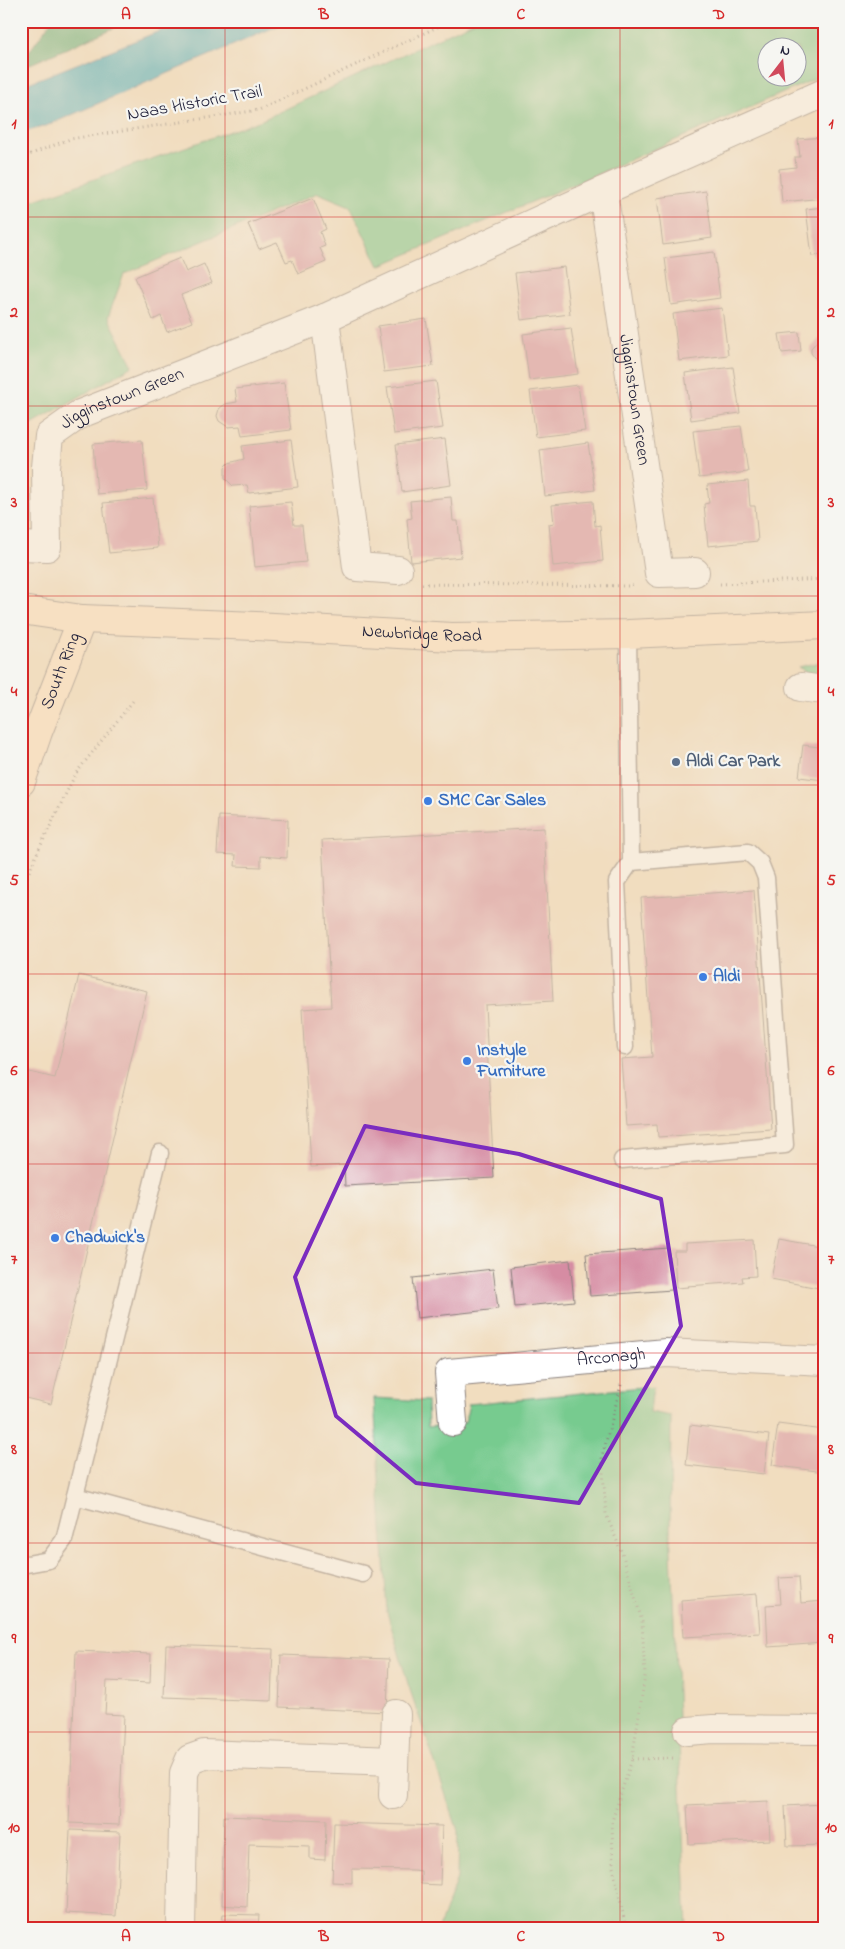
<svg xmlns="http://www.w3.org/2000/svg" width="845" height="1949" font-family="'Indie Flower',sans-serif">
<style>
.green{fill:#77cb8f;stroke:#4c7665;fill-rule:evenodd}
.forest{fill:#61af7a;stroke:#42685a}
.water{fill:#42adc1;stroke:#32687e}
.building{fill:#d68ca3}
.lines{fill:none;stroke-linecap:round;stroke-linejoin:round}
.service-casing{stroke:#8a807d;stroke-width:19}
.minor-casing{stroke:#8a807d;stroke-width:30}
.secondary-casing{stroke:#8a807d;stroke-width:30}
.path{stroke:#8a807d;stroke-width:3;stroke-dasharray:1 4;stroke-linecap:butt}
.service{stroke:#fff;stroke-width:16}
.minor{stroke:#fff;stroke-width:28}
.secondary{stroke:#ffe4c6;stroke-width:28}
.marked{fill:none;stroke:#7b2cbf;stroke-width:4;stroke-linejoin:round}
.grid{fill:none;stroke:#d62828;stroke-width:1;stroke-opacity:0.55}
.service-dot{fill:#5c6f8a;stroke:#f6f6f2;stroke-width:2}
.shop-dot{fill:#3f7fe0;stroke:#f6f6f2;stroke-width:2}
.labels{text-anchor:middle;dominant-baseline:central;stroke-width:4.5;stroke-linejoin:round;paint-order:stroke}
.street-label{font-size:18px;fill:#22223b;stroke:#f6f6f2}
.service-label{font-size:18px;font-weight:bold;fill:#4e5e75;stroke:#f6f6f2;text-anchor:start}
.shop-label{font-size:18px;font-weight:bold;fill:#366cbe;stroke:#f6f6f2;text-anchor:start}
.neatline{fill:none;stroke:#d62828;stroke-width:2}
.grid-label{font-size:16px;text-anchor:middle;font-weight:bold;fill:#d62828}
</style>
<rect width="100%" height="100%" fill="#f6f6f2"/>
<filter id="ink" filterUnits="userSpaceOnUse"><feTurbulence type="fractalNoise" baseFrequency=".02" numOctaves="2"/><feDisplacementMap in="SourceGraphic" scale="10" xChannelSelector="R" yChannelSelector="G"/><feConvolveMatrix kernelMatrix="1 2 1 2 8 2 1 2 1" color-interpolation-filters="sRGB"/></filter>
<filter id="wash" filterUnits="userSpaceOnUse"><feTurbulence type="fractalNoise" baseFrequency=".0096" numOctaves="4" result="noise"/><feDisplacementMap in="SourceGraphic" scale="20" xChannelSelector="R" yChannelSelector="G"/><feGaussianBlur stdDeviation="1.12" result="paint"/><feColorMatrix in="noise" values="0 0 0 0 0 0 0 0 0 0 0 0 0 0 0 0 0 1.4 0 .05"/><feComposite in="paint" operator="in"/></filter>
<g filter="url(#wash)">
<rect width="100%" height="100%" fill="#f1ddbf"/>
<g class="green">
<path d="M475,21H824V75L584,180L379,266L350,206L318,193L124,274L108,317L133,366L28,426L30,514L21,520V205L262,120ZM768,48H798V78H768Z"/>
<polygon points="824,661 824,675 810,674 798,667"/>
<polygon points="653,1386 650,1412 671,1416 670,1527 687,1928 439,1928 457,1878 458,1831 408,1684 387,1612 374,1398 427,1401 428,1427 465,1422 469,1404"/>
</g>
<polygon class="forest" points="51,21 130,21 21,68 21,63"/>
<polygon class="water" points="185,21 289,21 46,126 21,133 21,86"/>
<g id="blocks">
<g class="building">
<polygon points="824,137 824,198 782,202 779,169 796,167 795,157 800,157 798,139"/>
<polygon points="706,191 712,238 663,245 657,198"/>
<polygon points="313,198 326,229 320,232 325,246 320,248 326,262 298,274 292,260 286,262 277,242 259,249 248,224"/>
<polygon points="824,207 824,255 812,256 806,209"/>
<polygon points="714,252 720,298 671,305 665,258"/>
<polygon points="180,258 186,272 204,264 212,283 181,295 192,322 167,332 161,316 153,320 135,277"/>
<polygon points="564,267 570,314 521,320 515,273"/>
<polygon points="824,271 824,301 822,302 820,272"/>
<polygon points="722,308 728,355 679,361 673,314"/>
<polygon points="426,319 433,366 384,372 378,326"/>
<polygon points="571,328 578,374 529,380 523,334"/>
<polygon points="799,332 801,351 782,353 779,334"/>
<polygon points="819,339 824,339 824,363 817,361 811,353 811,348"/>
<polygon points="733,367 740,413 691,420 685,373"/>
<polygon points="436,381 443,428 394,434 387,387"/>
<polygon points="284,383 291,430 242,436 240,426 228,427 219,421 217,416 219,409 225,404 237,402 235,389"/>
<polygon points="578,385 585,431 536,437 530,391"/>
<polygon points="741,426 748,472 699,478 693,431"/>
<polygon points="445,439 451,485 402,492 396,445"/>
<polygon points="142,440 147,490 97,494 93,444"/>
<polygon points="291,440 298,487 249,493 247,485 233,486 225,478 225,467 229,463 244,459 242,446"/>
<polygon points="588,443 595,490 545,496 540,450"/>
<polygon points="748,481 750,506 755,506 758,541 708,546 704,504 709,503 707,485"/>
<polygon points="451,497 453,521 458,521 461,557 411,562 407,519 412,518 410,501"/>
<polygon points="153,498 158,548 109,553 103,503"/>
<polygon points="593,501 595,526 600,525 603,561 553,566 549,524 554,523 552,505"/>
<polygon points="291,502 294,525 302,525 306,562 255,567 249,506"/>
<polygon points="803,745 819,747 818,758 824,758 824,780 799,777"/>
<polygon points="219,816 288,820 287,858 261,856 261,867 235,866 236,855 217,854"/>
<polygon points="544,828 553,1001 485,1005 494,1178 345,1186 344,1165 311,1167 302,1009 331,1007 322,840"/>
<polygon points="754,890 771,1129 658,1137 657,1124 626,1126 621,1059 652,1057 641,898"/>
<polygon points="79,975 147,991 51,1404 21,1397 21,1070 55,1078"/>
<polygon points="779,1239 824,1247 824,1289 771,1279"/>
<polygon points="754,1240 756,1276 742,1277 743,1282 687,1286 688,1287 676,1288 674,1251 685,1251 685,1244"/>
<polygon points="669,1248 672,1290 590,1296 586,1254"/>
<polygon points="570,1260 574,1301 515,1307 511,1267"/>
<polygon points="493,1269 498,1309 417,1318 413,1278"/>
<polygon points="778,1424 824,1430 824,1472 772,1465"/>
<polygon points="690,1425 769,1435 764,1474 686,1465"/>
<polygon points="799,1577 801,1603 824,1601 824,1643 768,1647 766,1605 781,1604 779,1578"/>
<polygon points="757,1594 760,1633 683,1637 681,1600"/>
<polygon points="166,1645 273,1649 271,1701 164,1697"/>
<polygon points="76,1651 151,1654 150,1683 107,1681 105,1714 124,1715 119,1825 69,1823"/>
<polygon points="281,1655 389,1659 387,1712 279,1707"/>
<polygon points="768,1801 770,1840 689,1844 687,1805"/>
<polygon points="824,1804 824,1845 787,1846 785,1806"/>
<polygon points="224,1816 326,1820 325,1860 310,1859 310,1846 249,1844 247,1907 222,1905"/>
<polygon points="334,1823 442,1826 440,1885 421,1884 421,1871 414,1870 352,1869 352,1883 332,1882"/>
<polygon points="70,1830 120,1832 116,1916 66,1913"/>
<polygon points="223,1914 259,1915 258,1928 222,1928"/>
</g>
</g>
</g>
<g filter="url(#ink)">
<use href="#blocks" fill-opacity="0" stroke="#8a807d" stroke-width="1"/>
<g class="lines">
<g class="service-casing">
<g id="service">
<polyline points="625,1047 617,882 631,862"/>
<polyline points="622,1160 785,1145 766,878 760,863 748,852 631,862 628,634"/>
<polyline points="75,1496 363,1574"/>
<polyline points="21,1563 27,1564 49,1560 64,1540 160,1153"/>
</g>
</g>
<g class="minor-casing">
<g id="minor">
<path id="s1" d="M603,191L659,573L695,572"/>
<polyline points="325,318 357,567 398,570"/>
<path id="s2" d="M21,546L47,547L46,467L49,436L80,414L325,318L603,191L824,93"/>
<polyline points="801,687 824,690"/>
<path id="s3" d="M453,1422L449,1373L666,1353L824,1361"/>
<polyline points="688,1731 713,1729 824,1730"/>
<polyline points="393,1795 396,1714"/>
<polyline points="181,1928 184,1773 190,1759 204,1754 394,1761"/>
</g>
</g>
<g class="secondary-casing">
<g id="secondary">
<path id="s4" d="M21,610L82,619L256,626L452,637L628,634L824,625"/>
<path id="s5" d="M21,782L38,732L82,619"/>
</g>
</g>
<g class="path">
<polyline points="21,158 70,139 259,110 450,21"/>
<polyline points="422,584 633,586"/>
<polyline points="720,584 824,579"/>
<polyline points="21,890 39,849 76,773 133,701"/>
<polyline points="621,1385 602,1457 606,1514 623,1556 642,1621 645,1676 632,1759 612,1821 613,1867 626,1928"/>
<polyline points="632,1759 676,1758"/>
</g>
<use href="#service" class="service"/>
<use href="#minor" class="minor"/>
<use href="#secondary" class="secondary"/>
</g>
</g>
<path d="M0 0H845V1949H0ZM365,1126L519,1154L661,1199L681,1326L579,1503L416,1483L336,1416L295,1277Z" fill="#f1ddbf" fill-opacity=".55" fill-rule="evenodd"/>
<path class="marked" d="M365,1126L519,1154L661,1199L681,1326L579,1503L416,1483L336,1416L295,1277Z"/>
<path class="grid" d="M225,21V1928M422,21V1928M620,21V1928M21,217H824M21,406H824M21,596H824M21,785H824M21,974H824M21,1164H824M21,1353H824M21,1543H824M21,1732H824"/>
<circle class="service-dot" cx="676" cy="762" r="5"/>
<g class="shop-dot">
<circle cx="428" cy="801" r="5"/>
<circle cx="703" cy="977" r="5"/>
<circle cx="467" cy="1061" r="5"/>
<circle cx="55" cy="1238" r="5"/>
</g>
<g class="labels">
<g class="street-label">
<text transform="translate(195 104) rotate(-10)">Naas Historic Trail</text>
<text stroke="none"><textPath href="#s1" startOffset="211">Jigginstown Green</textPath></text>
<text stroke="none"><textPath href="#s2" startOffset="220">Jigginstown Green</textPath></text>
<text stroke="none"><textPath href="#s4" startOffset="402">Newbridge Road</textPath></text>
<text stroke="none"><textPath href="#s5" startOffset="118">South Ring</textPath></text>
<text stroke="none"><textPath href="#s3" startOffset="212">Arconagh</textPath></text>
</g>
<g class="service-label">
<text x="686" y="762">Aldi Car Park</text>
</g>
<g class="shop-label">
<text x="438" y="801">SMC Car Sales</text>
<text x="713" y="977">Aldi</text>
<text x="477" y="1051">Instyle<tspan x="477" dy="21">Furniture</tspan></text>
<text x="65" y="1238">Chadwick's</text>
</g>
</g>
<rect width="845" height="1949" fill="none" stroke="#f6f6f2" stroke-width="55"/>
<g transform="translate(782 62) rotate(16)"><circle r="24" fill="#f6f6f2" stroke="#a1a1a9"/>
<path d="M0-4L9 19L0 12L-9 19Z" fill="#d1495b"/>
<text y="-8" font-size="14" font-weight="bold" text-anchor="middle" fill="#22223b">N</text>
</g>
<rect x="28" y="28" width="790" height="1894" class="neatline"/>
<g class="grid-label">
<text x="126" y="19">A</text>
<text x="324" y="19">B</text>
<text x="521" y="19">C</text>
<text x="719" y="19">D</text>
<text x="14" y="128">1</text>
<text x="831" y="128">1</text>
<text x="14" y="317">2</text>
<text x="831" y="317">2</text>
<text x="14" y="507">3</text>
<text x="831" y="507">3</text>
<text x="14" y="696">4</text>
<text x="831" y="696">4</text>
<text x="14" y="885">5</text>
<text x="831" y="885">5</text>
<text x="14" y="1075">6</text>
<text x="831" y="1075">6</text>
<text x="14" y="1264">7</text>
<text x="831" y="1264">7</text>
<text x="14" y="1454">8</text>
<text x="831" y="1454">8</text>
<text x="14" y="1643">9</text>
<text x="831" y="1643">9</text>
<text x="14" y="1832">10</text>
<text x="831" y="1832">10</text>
<text x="126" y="1941">A</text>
<text x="324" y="1941">B</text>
<text x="521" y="1941">C</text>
<text x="719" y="1941">D</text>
</g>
</svg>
